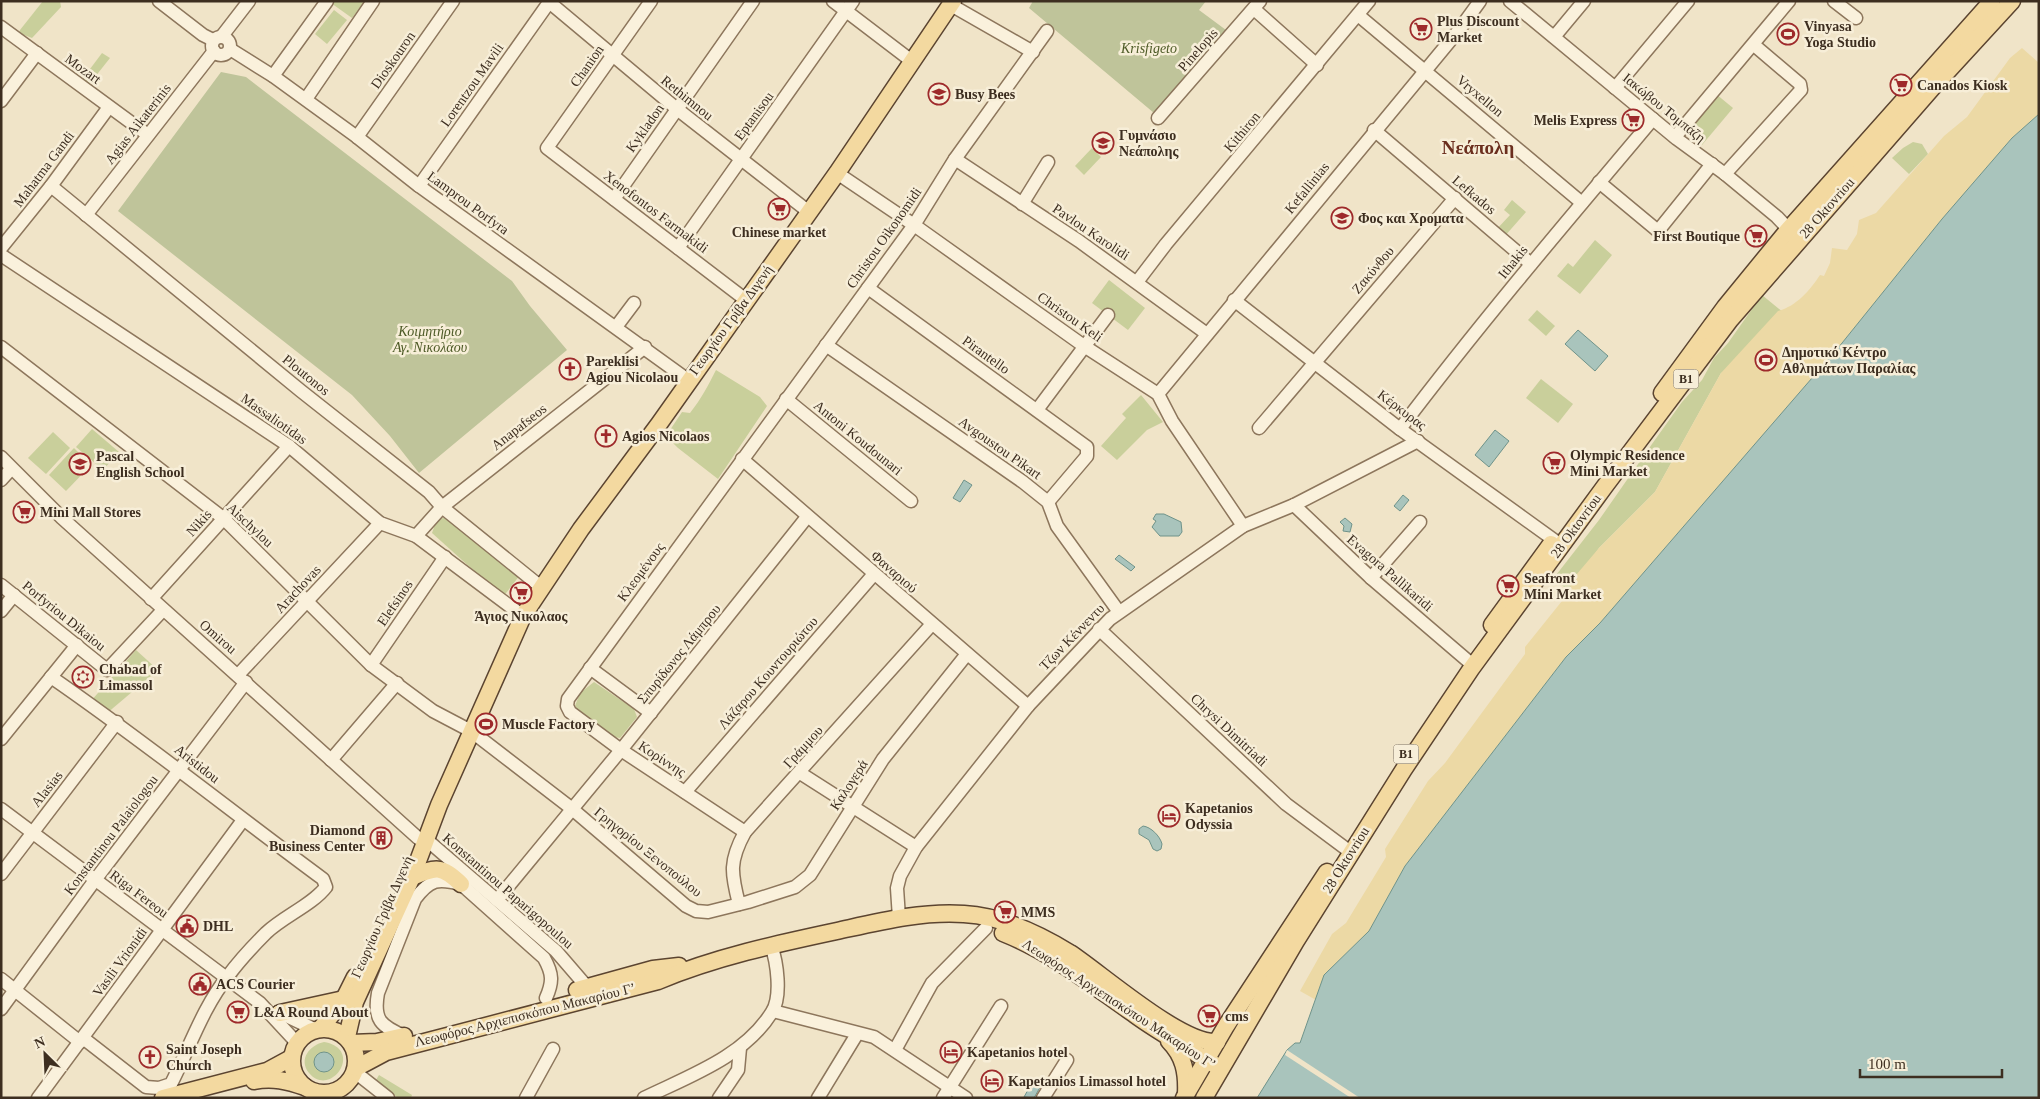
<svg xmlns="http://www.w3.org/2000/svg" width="2040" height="1099" font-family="Georgia,serif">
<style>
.green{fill:#c9cf9b;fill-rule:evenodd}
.sand{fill:#ecd9a5}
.cemetery{fill:#bfc49a}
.water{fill:#a9c4bc;stroke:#6f938a}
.pier{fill:#f0e4c8}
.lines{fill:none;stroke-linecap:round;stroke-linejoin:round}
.minor-casing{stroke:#8d765c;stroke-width:15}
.major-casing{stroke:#5b4430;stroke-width:19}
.minor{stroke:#faf1dc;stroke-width:12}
.major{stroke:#f3d9a0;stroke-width:16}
.labels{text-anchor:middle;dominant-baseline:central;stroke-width:5;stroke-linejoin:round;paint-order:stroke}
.shield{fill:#f7eed8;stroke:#756857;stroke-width:1}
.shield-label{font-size:12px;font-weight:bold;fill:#3d2e20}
.poi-label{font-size:14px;font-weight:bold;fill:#3d2e20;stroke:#f7eed8;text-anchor:start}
.park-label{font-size:14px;font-style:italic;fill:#4d5a26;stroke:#f7eed8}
.street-label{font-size:14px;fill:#3d2e20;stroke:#f7eed8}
.district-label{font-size:19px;font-weight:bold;fill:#6b2e1e;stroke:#f7eed8}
</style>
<rect width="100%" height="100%" fill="#f0e4c8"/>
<g class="green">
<polygon points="43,1 60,1 61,7 32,38 19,33 20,30"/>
<polygon points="333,1 365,1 352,18 331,3"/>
<polygon points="334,10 347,20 327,44 315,34"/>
<polygon points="102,53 110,58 91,82 88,84 81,81"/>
<polygon points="1716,94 1733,108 1702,145 1691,137 1690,125"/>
<polygon points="1913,142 1922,144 1928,154 1909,174 1892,158 1903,148"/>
<polygon points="1092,148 1101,157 1084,175 1075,166"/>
<polygon points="1512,200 1526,212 1504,237 1496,230 1510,215 1504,210"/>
<polygon points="1595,240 1612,255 1580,294 1557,276 1568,263 1573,267"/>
<polygon points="1109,280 1145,308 1128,330 1092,303"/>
<polygon points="1762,295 1817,340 1721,373 1655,492 1599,548 1570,591 1553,579 1599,520 1652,444 1682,402 1702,380 1714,358 1728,343"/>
<polygon points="1537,310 1555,326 1546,336 1528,320"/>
<path d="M716,370L760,397L767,406L718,479L678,448L666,436L682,412L690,413C701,399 708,386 716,370Z"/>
<polygon points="1541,379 1573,404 1558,423 1526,398"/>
<polygon points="1141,395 1163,422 1147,430 1117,460 1101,446 1126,418 1122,414"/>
<polygon points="92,429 119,452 103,470 76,447"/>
<polygon points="53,432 70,448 46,474 28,458"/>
<polygon points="74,448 91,465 66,491 49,475"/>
<polygon points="450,517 520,575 503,597 432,533 437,519"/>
<polygon points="136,650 158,670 106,714 90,702"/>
<polygon points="594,682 634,709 637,717 620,738 614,737 578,710 575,706 580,693"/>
<path d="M324,1042C365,1049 331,1099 309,1073C298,1059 310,1045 324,1042ZM326,1052L334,1063L330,1069L318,1054Z"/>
<polygon points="379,1075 412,1095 411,1098 398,1098 376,1080"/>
</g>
<path class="sand" d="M2022,48L2039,63V114L2012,138L1942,219L1838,348L1600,623L1566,657L1405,866L1369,931L1324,975L1316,1000L1300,991L1332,934L1346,923L1386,857L1385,849L1428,781L1445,763L1525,654V647L1570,591L1571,581L1599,548L1655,492L1721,373L1778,311C1797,306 1810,290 1820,275L1824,276L1830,263L1832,248L1847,250L1857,234L1859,220L1876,213L1944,136L1967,117L2010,58Z"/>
<g class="cemetery">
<polygon points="1033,1 1206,1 1199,10 1226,30 1154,113 1029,8"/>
<polygon points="221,72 246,77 512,281 530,306 567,350 419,473 390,436 352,395 118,211"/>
</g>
<g class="water">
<polygon points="2039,114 2039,1098 1257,1098 1287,1050 1295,1043 1300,1043 1324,975 1369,931 1405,866 1566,657 1600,623 1838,348 1942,219 2012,138"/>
<polygon points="1578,330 1608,356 1595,371 1565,344"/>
<polygon points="1495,430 1509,441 1489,467 1475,455"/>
<polygon points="964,480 972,485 960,502 953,498"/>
<polygon points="1403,495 1409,500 1400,511 1394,506"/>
<polygon points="1156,514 1164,514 1181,522 1182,532 1179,536 1160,536 1152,527 1156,521 1153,519"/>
<polygon points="1345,518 1352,524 1350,532 1343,531 1344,526 1340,522"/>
<polygon points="1119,555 1135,567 1131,571 1115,559"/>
<path d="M1143,826C1151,827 1160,836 1162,844L1161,849L1157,851L1153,849L1149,840L1139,834V829Z"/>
<circle cx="324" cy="1062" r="10"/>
<polygon points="1039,1078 1043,1082 1034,1098 1024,1097 1033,1081 1036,1082"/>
</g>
<polygon class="pier" points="1287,1050 1360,1098 1351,1098 1285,1055"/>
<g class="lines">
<g class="minor-casing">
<g id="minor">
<polyline points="159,1 203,35 213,40"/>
<polyline points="651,1 547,148 746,300"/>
<polyline points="833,1 913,62"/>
<polyline points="1510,1 1677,139 1725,174 1777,217 1795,236"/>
<polyline points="1834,1 1856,18"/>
<polyline points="549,2 677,109 809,212"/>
<polyline points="951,5 1033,52"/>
<polyline points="1254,9 1317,65"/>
<polyline points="1358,15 1582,203"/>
<polyline points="1,27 148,135"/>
<polyline points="222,36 249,1"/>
<circle cx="221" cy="46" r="9"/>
<polyline points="1554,37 1584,1"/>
<polyline points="230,49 273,76 357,137 419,186 688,380"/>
<polyline points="273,76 327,1"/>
<polyline points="1615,88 1688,1"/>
<polyline points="306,99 373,1"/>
<polyline points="1,101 37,53"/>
<polyline points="1158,118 1260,1"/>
<polyline points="1374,130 1531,264"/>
<polyline points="357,137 453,1"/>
<polyline points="1675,137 1789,1"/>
<polyline points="955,159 1079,241 1207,334"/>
<polyline points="837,173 914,225 1084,346 1158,394 1172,421 1243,526"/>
<polyline points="1725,174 1801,90 1800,84 1754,45"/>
<polyline points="1599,182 1658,231 1712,164"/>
<polyline points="51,186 301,391 429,492 442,507 541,587"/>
<polyline points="419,186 550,1"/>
<polyline points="614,199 753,1"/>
<polyline points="1022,204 1048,162"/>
<polyline points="86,215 214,51"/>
<polyline points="1,248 51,186 109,107"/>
<polyline points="678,248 853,1"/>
<polyline points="1,255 289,446 380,523 416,536 523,616"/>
<polyline points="1137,282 1166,244 1369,1"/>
<polyline points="868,288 1087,447 1087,456 1048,502"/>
<polyline points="1234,300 1400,429 1554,540"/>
<polyline points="616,327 634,303"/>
<polyline points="826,345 1023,482 1048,502 1057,526 1119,612"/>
<polyline points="1,347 223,518 371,665 433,711 471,731 571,808 686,906 696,911 708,912 748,902 795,887 810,875 883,759 967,654"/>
<polyline points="1158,394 1459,30 1480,1"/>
<polyline points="786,399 911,501"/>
<polyline points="1037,410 1108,315"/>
<polyline points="1259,428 1455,198"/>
<path d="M1400,429C1481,322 1567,221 1653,119"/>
<polyline points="1,457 62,518 418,838"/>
<polyline points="742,459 1028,706"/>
<polyline points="1,480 11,469"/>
<polyline points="1294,505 1371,578 1468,661"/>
<polyline points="416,536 442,507 645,347"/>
<polyline points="1371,578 1420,522"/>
<polyline points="1,585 107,670 163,610"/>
<polyline points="151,599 289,446"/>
<polyline points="1,611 14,595"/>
<polyline points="1099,629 1286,804 1345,848"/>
<polyline points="371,665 445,557"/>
<polyline points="590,668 651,713"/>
<polyline points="238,675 380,523"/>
<path d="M51,677C144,741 232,812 323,879L326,887C312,905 284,916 266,933C253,946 239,961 228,976C203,1007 189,1049 171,1084L159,1088L146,1087L83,1038"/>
<polyline points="1,739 77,645"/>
<polyline points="331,760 397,683"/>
<polyline points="800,773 916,847"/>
<polyline points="685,792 874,574"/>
<polyline points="1,809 260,1003 297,1043"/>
<polyline points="745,832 621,750 570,712 567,706 568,699 914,225 955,159 1047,31"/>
<polyline points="427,840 556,951 587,987"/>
<polyline points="1,874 117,722"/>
<polyline points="497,900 621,750 807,517"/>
<path d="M739,904C731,873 729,861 745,832L932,624"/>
<polyline points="899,918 897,888 900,876 916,847 1028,706 1110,619 1243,526 1294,505 1418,441"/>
<polyline points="1,979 80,1042"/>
<polyline points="1,1009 95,880 246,682"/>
<polyline points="773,1011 874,1037 966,1098"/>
<polyline points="278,1012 314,1029"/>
<path d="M404,1036C381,1026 373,1020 378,993L415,899C430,879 438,878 461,884L544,958C553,974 553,982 546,998"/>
<polyline points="895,1050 932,983 986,928"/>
<polyline points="355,1072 388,1098"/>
<polyline points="38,1098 243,820"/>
<polyline points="526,1098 553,1049"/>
<path d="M644,1098C689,1076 744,1057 772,1012C782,996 777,962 771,945"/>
<polyline points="719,1098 738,1070 740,1048"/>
<polyline points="818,1098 857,1034"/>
<polyline points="943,1098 1001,1006"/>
<polyline points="1043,1098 1067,1060"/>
</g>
</g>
<g class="major-casing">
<g id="major">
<polyline points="1662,393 1725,307 1788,230 1992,1"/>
<polyline points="1492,625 1551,544"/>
<path d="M412,877C436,867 441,865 461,884"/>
<path d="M1003,933C1051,952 1092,985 1134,1014C1160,1033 1188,1048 1215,1065"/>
<polyline points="577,990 653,969 679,966"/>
<polyline points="280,1013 344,999"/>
<polyline points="322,1027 344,999 355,977"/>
<circle cx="324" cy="1061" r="32"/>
<polyline points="347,1037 355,1002 412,877 439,805 523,616 581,529 659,424 837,173 953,1"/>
<path d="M1169,1041C1184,1056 1187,1073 1186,1094"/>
<polyline points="351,1043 377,1042 404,1036"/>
<path d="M356,1068L386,1052L658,981C716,957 776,944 837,931C878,922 921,911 964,914C1001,916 1039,934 1070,953C1102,974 1182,1045 1217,1042"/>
<path d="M254,1081C272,1077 288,1081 305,1087"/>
<polyline points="163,1098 267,1071 291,1058"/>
<polyline points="1184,1098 1226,1026 1327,872"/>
<polyline points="1204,1098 1296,941 1404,769 1471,669 1605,486 1730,320 1933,87 2012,1"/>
</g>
</g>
<use href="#minor" class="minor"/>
<use href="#major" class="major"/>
</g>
<defs>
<g id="supermarket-ring" transform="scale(1.125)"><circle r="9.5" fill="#f7eed8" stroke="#9e2a2b" stroke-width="1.5"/><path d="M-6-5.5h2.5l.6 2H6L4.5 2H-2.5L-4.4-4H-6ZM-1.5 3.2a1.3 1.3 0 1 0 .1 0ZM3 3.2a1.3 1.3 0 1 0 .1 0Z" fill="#9e2a2b"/></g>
<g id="stadium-ring" transform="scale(1.125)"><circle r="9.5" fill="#f7eed8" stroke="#9e2a2b" stroke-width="1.5"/><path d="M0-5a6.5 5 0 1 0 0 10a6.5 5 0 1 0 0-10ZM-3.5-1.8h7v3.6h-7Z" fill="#9e2a2b"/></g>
<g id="school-ring" transform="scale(1.125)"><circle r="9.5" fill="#f7eed8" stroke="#9e2a2b" stroke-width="1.5"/><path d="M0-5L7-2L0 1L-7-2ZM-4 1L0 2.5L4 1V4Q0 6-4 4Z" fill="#9e2a2b"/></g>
<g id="church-ring" transform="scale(1.125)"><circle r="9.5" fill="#f7eed8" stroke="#9e2a2b" stroke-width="1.5"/><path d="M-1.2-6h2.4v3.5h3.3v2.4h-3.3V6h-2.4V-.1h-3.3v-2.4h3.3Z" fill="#9e2a2b"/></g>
<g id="synagogue-ring" transform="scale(1.125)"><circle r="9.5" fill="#f7eed8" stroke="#9e2a2b" stroke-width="1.5"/><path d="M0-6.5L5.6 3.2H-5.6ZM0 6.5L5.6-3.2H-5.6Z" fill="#9e2a2b"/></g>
<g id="hotel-ring" transform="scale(1.125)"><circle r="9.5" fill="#f7eed8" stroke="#9e2a2b" stroke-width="1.5"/><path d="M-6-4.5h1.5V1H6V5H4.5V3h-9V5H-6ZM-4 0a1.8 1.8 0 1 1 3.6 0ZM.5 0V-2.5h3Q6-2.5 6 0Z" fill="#9e2a2b"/></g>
<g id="building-ring" transform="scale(1.125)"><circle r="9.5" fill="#f7eed8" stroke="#9e2a2b" stroke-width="1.5"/><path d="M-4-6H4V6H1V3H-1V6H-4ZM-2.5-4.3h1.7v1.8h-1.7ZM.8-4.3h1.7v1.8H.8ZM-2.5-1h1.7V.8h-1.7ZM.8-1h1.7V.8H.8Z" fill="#9e2a2b"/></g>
<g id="civic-ring" transform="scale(1.125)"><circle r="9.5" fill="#f7eed8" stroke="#9e2a2b" stroke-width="1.5"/><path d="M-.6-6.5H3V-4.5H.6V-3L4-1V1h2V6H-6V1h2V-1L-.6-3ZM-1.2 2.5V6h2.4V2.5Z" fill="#9e2a2b"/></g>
</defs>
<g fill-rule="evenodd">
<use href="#supermarket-ring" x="1421" y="29"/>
<use href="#stadium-ring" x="1788" y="34"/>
<use href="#supermarket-ring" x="1901" y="85"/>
<use href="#school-ring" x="939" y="94"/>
<use href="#supermarket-ring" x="1633" y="120"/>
<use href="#school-ring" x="1103" y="143"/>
<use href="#supermarket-ring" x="779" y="209"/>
<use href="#school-ring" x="1342" y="218"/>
<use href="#supermarket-ring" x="1756" y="236"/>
<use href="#stadium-ring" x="1766" y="360"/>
<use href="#church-ring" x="570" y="369"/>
<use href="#church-ring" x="606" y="436"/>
<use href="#supermarket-ring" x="1554" y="463"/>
<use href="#school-ring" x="80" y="464"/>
<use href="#supermarket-ring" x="24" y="512"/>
<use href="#supermarket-ring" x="1508" y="586"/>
<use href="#supermarket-ring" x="521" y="593"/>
<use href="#synagogue-ring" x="83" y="677"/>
<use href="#stadium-ring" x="486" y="724"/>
<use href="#hotel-ring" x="1169" y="816"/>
<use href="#building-ring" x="381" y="838"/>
<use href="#supermarket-ring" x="1005" y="912"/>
<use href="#civic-ring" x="187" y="926"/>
<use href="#civic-ring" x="200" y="984"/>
<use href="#supermarket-ring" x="238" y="1012"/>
<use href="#supermarket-ring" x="1209" y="1016"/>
<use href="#hotel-ring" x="951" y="1052"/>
<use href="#church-ring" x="150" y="1057"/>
<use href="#hotel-ring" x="992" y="1081"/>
</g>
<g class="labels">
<g class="shield">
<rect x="1673.5" y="369.5" width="25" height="19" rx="4"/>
<rect x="1393.5" y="744.5" width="25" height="19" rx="4"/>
</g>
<g class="shield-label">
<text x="1686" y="379">B1</text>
<text x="1406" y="754">B1</text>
</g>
<g class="poi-label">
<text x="1437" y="21">Plus Discount<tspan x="1437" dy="16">Market</tspan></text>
<text x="1804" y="26">Vinyasa<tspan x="1804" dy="16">Yoga Studio</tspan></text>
<text x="1917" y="85">Canados Kiosk</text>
<text x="955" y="94">Busy Bees</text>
<text x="1617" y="120" text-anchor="end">Melis Express</text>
<text x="1119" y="135">Γυμνάσιο<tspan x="1119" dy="16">Νεάπολης</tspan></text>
<text x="1358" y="218">Φος και Χροματα</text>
<text x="779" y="232" text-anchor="middle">Chinese market</text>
<text x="1740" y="236" text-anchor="end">First Boutique</text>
<text x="1782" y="352">Δημοτικό Κέντρο<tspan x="1782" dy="16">Αθλημάτων Παραλίας</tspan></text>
<text x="586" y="361">Pareklisi<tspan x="586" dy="16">Agiou Nicolaou</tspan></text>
<text x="622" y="436">Agios Nicolaos</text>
<text x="1570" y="455">Olympic Residence<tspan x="1570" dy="16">Mini Market</tspan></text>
<text x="96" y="456">Pascal<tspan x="96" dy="16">English School</tspan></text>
<text x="40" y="512">Mini Mall Stores</text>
<text x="1524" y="578">Seafront<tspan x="1524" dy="16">Mini Market</tspan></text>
<text x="521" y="616" text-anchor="middle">Άγιος Νικολαος</text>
<text x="99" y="669">Chabad of<tspan x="99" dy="16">Limassol</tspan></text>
<text x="502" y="724">Muscle Factory</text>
<text x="1185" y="808">Kapetanios<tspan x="1185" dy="16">Odyssia</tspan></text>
<text x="365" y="830" text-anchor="end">Diamond<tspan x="365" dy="16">Business Center</tspan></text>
<text x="1021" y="912">MMS</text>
<text x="203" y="926">DHL</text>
<text x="216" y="984">ACS Courier</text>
<text x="254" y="1012">L&amp;A Round About</text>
<text x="1225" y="1016">cms</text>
<text x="166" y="1049">Saint Joseph<tspan x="166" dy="16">Church</tspan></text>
<text x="967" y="1052">Kapetanios hotel</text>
<text x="1008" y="1081">Kapetanios Limassol hotel</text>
</g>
<g class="park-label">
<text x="1149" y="48">Krisfigeto</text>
<text x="430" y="331">Κοιμητήριο<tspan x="430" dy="16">Αγ. Νικολάου</tspan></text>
</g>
<g class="street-label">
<text transform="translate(1198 50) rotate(-49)">Pinelopis</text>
<text transform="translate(393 60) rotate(-55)">Dioskouron</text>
<text transform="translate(587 66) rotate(-55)">Chanion</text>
<text transform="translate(83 69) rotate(36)">Mozart</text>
<text transform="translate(472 85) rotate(-55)">Lorentzou Mavili</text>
<text transform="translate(1480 96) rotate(40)">Vryxellon</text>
<text transform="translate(687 98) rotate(39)">Rethimnou</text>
<text transform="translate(1664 108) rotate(39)">Ιακώβου Τομπάζη</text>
<text transform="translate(754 116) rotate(-54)">Eptanisou</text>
<text transform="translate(138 124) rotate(-52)">Agias Aikaterinis</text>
<text transform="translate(645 128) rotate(-55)">Kykladon</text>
<text transform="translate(1242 132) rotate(-50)">Kithiron</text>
<text transform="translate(44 169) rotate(-53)">Mahatma Gandi</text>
<text transform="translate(1307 188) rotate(-51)">Kefallinias</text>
<text transform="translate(1474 195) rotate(40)">Lefkados</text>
<text transform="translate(468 203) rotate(36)">Lamprou Porfyra</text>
<text transform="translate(1827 208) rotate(-49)">28 Oktovriou</text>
<text transform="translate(656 212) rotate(37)">Xenofontos Farmakidi</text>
<text transform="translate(1091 232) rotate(34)">Pavlou Karolidi</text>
<text transform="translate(884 238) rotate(-55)">Christou Oikonomidi</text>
<text transform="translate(1513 262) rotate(-51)">Ithakis</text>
<text transform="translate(1373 270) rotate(-50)">Ζακύνθου</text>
<text transform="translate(1070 317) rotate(35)">Christou Keli</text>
<text transform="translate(731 320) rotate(-54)">Γεωργίου Γρίβα Διγενή</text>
<text transform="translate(986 355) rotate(36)">Pirantello</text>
<text transform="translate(306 375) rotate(39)">Ploutonos</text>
<text transform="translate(1402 410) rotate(37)">Κέρκυρας</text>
<text transform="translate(274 419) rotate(35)">Massaliotidas</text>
<text transform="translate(519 427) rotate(-38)">Anapafseos</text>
<text transform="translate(858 438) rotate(39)">Antoni Koudounari</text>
<text transform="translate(1000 448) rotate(35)">Avgoustou Pikart</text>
<text transform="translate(199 523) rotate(-48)">Nikis</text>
<text transform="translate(250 525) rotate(43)">Aischylou</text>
<text transform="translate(1576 526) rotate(-54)">28 Oktovriou</text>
<text transform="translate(641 572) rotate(-54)">Κλεομένους</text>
<text transform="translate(894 572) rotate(41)">Φαναριού</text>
<text transform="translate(1390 573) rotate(41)">Evagora Pallikaridi</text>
<text transform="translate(298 589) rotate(-47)">Arachovas</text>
<text transform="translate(395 603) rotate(-56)">Elefsinos</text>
<text transform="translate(64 616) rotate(39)">Porfyriou Dikaiou</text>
<text transform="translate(218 637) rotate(41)">Omirou</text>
<text transform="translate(1072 637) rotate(-46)">Τζων Κέννεντυ</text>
<text transform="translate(679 654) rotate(-51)">Σπυρίδωνος Λάμπρου</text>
<text transform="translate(768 673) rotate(-49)">Λάζαρου Κουντουριώτου</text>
<text transform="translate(1229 730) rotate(43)">Chrysi Dimitriadi</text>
<text transform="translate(803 747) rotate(-48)">Γράμμου</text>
<text transform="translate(662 759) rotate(33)">Κορίννης</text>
<text transform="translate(197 764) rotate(38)">Aristidou</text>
<text transform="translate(849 785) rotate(-57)">Καλογερά</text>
<text transform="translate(47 789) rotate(-52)">Alasias</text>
<text transform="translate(111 835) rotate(-53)">Konstantinou Palaiologou</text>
<text transform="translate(648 852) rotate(39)">Γρηγορίου Ξενοπούλου</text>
<text transform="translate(1346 860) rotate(-58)">28 Oktovriou</text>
<text transform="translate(508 891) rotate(41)">Konstantinou Paparigopoulou</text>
<text transform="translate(139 894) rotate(37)">Riga Fereou</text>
<text transform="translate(382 917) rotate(-66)">Γεωργίου Γρίβα Διγενή</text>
<text transform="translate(120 962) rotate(-54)">Vasili Vrionidi</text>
<text transform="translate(1119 1004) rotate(33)">Λεωφόρος Αρχιεπισκόπου Μακαρίου Γ’</text>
<text transform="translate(525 1015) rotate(-14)">Λεωφόρος Αρχιεπισκόπου Μακαρίου Γ’</text>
</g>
<g class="district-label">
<text x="1478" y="147">Νεάπολη</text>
</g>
</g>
<rect width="2040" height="1099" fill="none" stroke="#3d2e20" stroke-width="5"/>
<g transform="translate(45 1054) rotate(336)" stroke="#f7eed8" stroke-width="4" paint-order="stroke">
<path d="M0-4L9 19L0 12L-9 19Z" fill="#3d2e20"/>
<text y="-8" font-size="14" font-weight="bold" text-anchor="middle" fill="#3d2e20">N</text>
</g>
<path d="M1860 1069v8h142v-8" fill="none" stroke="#3d2e20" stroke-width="2.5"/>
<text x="1868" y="1069" font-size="15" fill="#3d2e20" stroke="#f7eed8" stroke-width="4" paint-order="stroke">100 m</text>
</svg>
